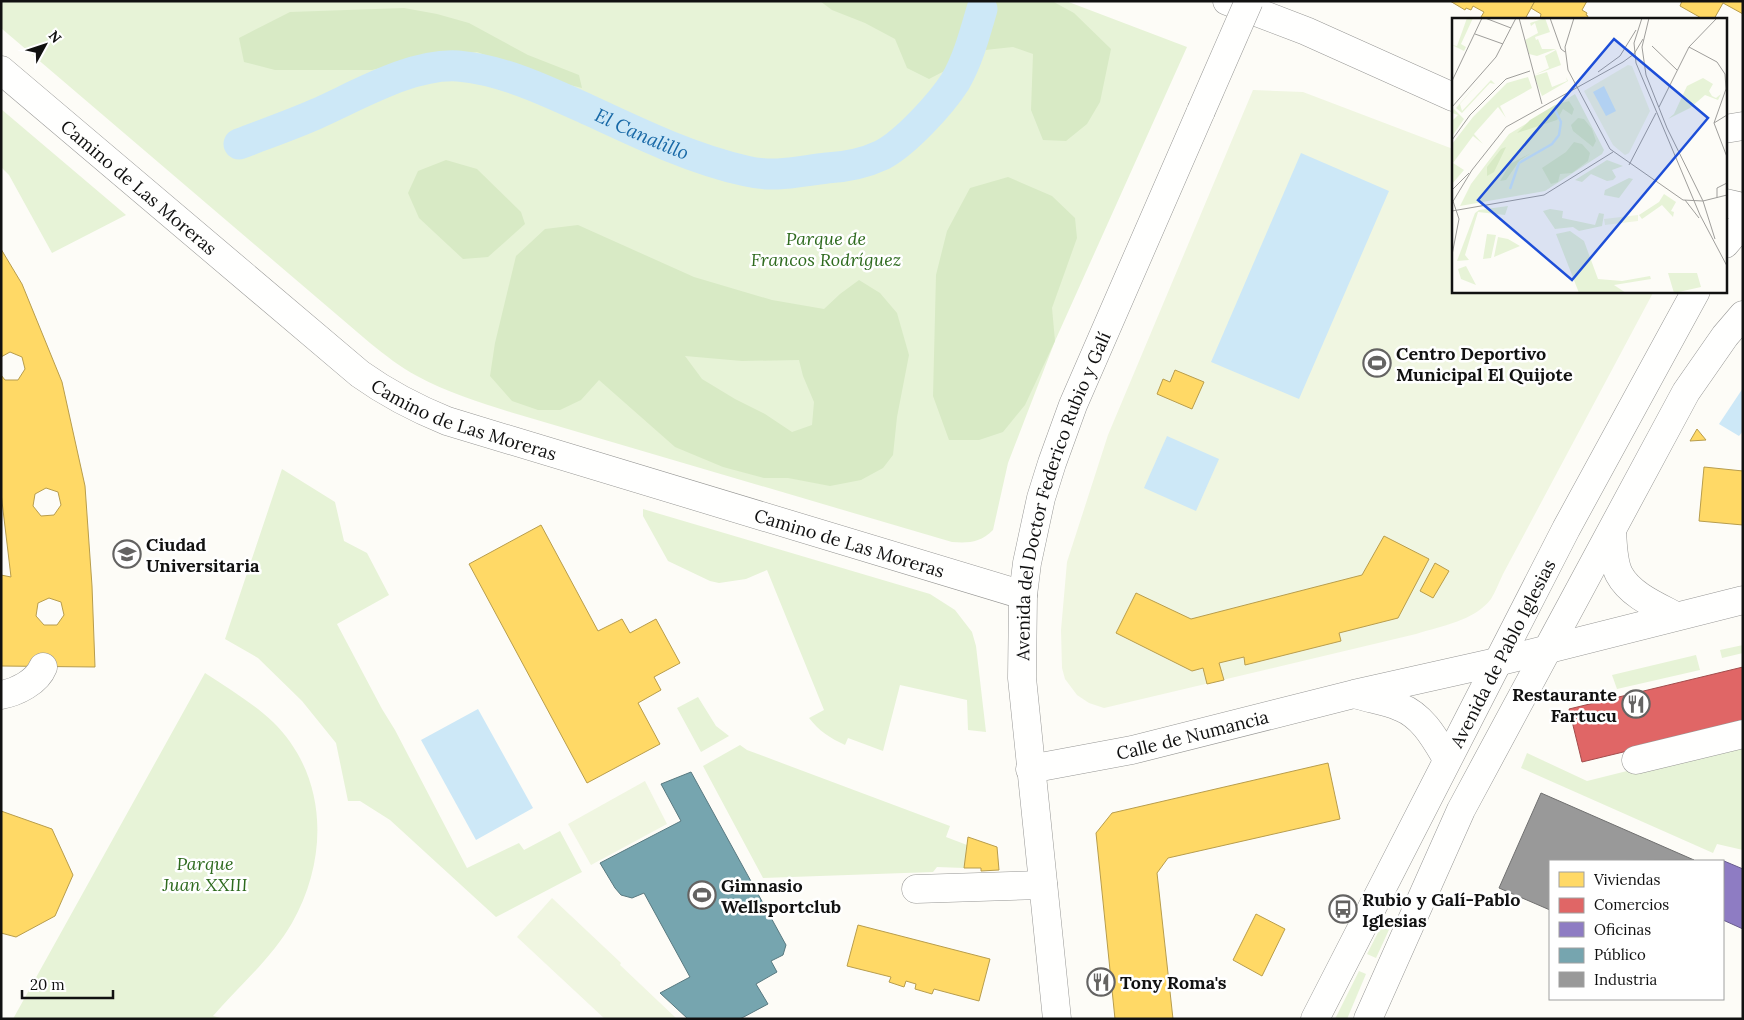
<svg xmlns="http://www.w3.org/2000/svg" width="1744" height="1020" font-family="Lora,serif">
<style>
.green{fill:#e7f3d7}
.forest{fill:#d8eac5;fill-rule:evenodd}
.pitch{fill:#f0f6e1}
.water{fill:#cde8f7}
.homes{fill:#ffd966;stroke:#b89d4c;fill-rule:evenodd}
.shops{fill:#e06666;stroke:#a24c4c}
.offices{fill:#8e7cc3;stroke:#685c8e}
.public{fill:#76a5af;stroke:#587980}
.industry{fill:#999;stroke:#707070}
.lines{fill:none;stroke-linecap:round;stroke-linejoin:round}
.canal{stroke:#cde8f7;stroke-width:31}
.minor-casing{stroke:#979795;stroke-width:29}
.minor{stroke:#fffffe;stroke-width:28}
.minor-bridge-casing{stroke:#979795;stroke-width:29;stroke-linecap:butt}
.minor-bridge{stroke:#fffffe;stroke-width:28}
.labels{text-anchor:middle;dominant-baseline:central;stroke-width:5;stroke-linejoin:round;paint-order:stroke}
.street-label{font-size:18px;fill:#111;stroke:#fff}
.park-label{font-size:18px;font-style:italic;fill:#2f6b1f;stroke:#fff}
.poi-label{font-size:18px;font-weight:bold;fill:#111;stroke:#fff;text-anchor:start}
.water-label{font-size:19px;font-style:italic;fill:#1768a6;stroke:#fff}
.inset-river{fill:none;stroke:#cde8f7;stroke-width:2.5}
.inset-road{fill:none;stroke:#9f9e9b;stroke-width:1}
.view{fill:#1d4ed8;fill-opacity:0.15;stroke:#1d4ed8;stroke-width:2.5}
.inset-edge{fill:none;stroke:#111;stroke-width:2.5}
</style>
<rect width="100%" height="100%" fill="#fdfcf7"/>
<g class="green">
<path d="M1,1H1066L1187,47L1055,341L1008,463L993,530C980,543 968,543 952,542L510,412C479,402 446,392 417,376C400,367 385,355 370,343L1,28Z"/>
<polygon points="1,109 126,215 52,253 9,175 1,167"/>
<polygon points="282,469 335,502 344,541 367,553 389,595 337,624 382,709 395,730 467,868 519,843 524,850 560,831 582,872 496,917 390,820 360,801 348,801 336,743 302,701 258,658 225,639"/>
<path d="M643,509L930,594L955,610L972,632L976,646L986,732L968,730L967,700L900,685L883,751L848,738L845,745C830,738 819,731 809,718L824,710L767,570L746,579L719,583L710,581L668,561L643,516Z"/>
<polygon points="1743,645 1743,653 1722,658 1720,650"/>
<polygon points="1696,655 1700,670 1617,689 1612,675"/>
<path d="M205,673C229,689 253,703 273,722C328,776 329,858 292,923C272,958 239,986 213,1016L225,1019H13Z"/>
<polygon points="698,697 716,726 729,736 701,752 677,708"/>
<polygon points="1743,742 1743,850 1717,844 1713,853 1521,768 1527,753 1587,781"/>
<polygon points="740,745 747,750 950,826 946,837 967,845 964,868 937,867 933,872 763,878 703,766"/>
<polygon points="1386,917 1393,921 1376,958 1367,954"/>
<polygon points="1359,971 1366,974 1347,1019 1335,1019"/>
</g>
<g class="forest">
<polygon points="820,1 1052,1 1074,13 1111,49 1100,102 1087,124 1066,141 1043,140 1031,110 1033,54 1013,47 985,50 929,79 907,68 895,39 865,23 832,10"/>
<polygon points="404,8 437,14 469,23 528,55 579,75 582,88 554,81 477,52 414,60 372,70 275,70 244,62 239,38 290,12"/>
<polygon points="446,160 477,169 521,212 525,224 488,257 463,259 419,218 408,193 418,171"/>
<polygon points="1008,177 1052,196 1075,218 1077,238 1052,308 1055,341 1025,405 1003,432 979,440 949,440 933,396 936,275 947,231 970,188"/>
<path d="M578,225L694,277L772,300L824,309L840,294L859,280L880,293L897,313L909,355L897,417L893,455L883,468L861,480L830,486L788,478H764L723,467L675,447L599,380L581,400L560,410H538L512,401L490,376L495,343L516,256L545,229ZM685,356L742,361L799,360L803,376L814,402L812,425L792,432L765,414L735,399L702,379Z"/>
</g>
<g class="pitch">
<path d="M1253,90L1303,92L1453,149V291H1654L1503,574C1499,582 1496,591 1491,599C1474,621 1441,626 1416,634L1104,708L1089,703L1077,695L1065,679L1062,668L1061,630L1067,562L1108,435Z"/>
<polygon points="645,781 667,824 591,865 568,824"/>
<polygon points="552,898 621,963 620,965 677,1019 605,1019 517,937"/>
</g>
<g class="water">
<polygon points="1301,153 1389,191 1299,399 1211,362"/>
<polygon points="1743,388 1743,431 1739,436 1719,424"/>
<polygon points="1167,436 1219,459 1196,511 1144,488"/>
<polygon points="478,709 533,808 476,840 421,740"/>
</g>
<g class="homes">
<polygon points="1450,1 1535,1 1525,19 1485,19 1481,17 1484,12 1473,6 1471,10 1466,8 1465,10"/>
<polygon points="1535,1 1587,1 1582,10 1587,13 1586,15 1588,16 1587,18 1584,19 1540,19 1541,14 1531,8"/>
<polygon points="1682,1 1743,1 1743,14 1723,3 1714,19 1703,19 1680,6"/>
<path d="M1,249L22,284L62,382L85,486L92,586L95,667L1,666V575L11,577L1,493V375L5,380H18L25,369L22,357L10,352L1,357ZM46,488L58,492L61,505L54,515L41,516L33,506L35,494ZM49,598L61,602L64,615L57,625H44L36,616L38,603Z"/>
<polygon points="1175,370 1204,382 1192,409 1157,394 1163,379 1170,382"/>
<polygon points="1697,429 1706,440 1690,441"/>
<polygon points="1704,467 1743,471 1743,525 1699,521"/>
<polygon points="541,525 598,631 622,619 630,633 656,619 680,663 654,677 661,690 638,703 660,744 587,783 469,564"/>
<polygon points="1384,536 1429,559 1398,618 1339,633 1341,641 1245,665 1244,657 1219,663 1224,680 1207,684 1203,668 1192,671 1116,633 1136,593 1191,619 1362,575"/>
<polygon points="1435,563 1449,571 1433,598 1420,591"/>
<polygon points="1328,763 1340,819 1168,858 1157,873 1173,1019 1115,1019 1096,833 1112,813"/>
<polygon points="1,811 52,829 73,875 55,916 16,937 1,933"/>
<polygon points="968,837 997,847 999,870 981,871 981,868 964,868"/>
<polygon points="1256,914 1285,929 1262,976 1233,960"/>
<polygon points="858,925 990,959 979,1001 934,989 932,994 915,989 916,984 906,981 904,987 889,982 891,977 847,966"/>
</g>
<polygon class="shops" points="1743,667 1743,723 1582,762 1569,709"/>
<polygon class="offices" points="1724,861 1743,869 1743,929 1723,920"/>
<polygon class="public" points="691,772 786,945 783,955 771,961 777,972 756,984 768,1004 740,1019 688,1019 660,993 690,977 644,893 632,898 621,895 615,888 600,863 681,821 661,784"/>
<polygon class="industry" points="1541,793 1694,860 1550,861 1550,910 1499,888"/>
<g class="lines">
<path class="canal" id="s1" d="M239,144C265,134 291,125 316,114C357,96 412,63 458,66C505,70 551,93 593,112C642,135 693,159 746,171C775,178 799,171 827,168C846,167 865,163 882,155C905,143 941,104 955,82C968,60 975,33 982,9"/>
<g class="minor-casing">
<g id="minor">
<polyline points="1227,1 1306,31 1453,97"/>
<path id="s2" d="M1,70L360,374C388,394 415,408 447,421L1023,595"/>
<polyline points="1725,129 1743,126"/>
<polyline points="1725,203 1743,207"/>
<polyline points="1725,244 1743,223"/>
<path d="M1612,531C1613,545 1613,562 1619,574C1630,595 1657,606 1676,616"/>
<path d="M1,695C17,692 37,682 43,667"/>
<path d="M1358,695C1371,699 1387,701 1400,707C1423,716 1435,739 1447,759"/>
<polyline points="1636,760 1743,734"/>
<path id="s3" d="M1030,769L1132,750L1354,694L1497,662L1743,600"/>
<polyline points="916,889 1043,885"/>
<path id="s4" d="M1057,1019L1022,678L1023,595L1027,563L1041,498L1052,463L1073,405L1201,111"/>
<path id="s5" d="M1315,1019L1566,529L1696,291"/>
<polyline points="1368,1019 1461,810 1686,392 1725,336 1743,315"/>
</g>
</g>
<use href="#minor" class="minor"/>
<g class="minor-bridge-casing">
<polyline id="minor-bridge" points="1201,111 1249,1"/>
</g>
<use href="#minor-bridge" class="minor-bridge"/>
</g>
<defs>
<g id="stadium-ring" transform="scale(1.4375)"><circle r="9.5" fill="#fff" stroke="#646362" stroke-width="1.5"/><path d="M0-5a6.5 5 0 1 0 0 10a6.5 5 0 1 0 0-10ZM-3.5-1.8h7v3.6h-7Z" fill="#646362"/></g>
<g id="university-ring" transform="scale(1.4375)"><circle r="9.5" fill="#fff" stroke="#646362" stroke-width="1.5"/><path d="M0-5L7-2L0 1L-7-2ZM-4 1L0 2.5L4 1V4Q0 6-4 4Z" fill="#646362"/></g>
<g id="restaurant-ring" transform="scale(1.4375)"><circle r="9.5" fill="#fff" stroke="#646362" stroke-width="1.5"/><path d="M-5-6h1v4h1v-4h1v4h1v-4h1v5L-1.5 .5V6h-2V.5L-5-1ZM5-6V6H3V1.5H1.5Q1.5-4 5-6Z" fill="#646362"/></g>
<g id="bus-ring" transform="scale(1.4375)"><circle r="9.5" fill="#fff" stroke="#646362" stroke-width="1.5"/><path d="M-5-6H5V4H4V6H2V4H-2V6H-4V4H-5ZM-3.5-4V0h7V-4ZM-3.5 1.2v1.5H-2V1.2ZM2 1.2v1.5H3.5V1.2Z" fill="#646362"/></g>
</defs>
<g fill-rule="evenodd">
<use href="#stadium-ring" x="1377" y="363"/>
<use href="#university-ring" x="127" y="554"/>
<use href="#restaurant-ring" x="1636" y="704"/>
<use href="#stadium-ring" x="702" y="895"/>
<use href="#bus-ring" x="1343" y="909"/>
<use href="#restaurant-ring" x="1101" y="982"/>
</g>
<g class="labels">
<g class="street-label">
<text stroke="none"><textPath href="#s2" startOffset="181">Camino de Las Moreras</textPath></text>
<text stroke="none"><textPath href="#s2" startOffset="585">Camino de Las Moreras</textPath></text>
<text stroke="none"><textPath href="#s4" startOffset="531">Avenida del Doctor Federico Rubio y Galí</textPath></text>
<text stroke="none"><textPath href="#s2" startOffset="990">Camino de Las Moreras</textPath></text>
<text stroke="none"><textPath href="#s5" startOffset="411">Avenida de Pablo Iglesias</textPath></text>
<text stroke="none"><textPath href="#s3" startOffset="166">Calle de Numancia</textPath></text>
</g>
<g class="park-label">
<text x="826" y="238">Parque de<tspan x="826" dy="21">Francos Rodríguez</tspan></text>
<text x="205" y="863">Parque<tspan x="205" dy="21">Juan XXIII</tspan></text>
</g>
<g class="poi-label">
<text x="1396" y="353">Centro Deportivo<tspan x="1396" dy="21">Municipal El Quijote</tspan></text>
<text x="146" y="544">Ciudad<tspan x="146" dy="21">Universitaria</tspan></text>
<text x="1617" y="694" text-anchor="end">Restaurante<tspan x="1617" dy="21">Fartucu</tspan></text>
<text x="721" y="885">Gimnasio<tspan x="721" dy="21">Wellsportclub</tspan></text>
<text x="1362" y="899">Rubio y Galí-Pablo<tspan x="1362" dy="21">Iglesias</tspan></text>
<text x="1120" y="982">Tony Roma's</text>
</g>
<g class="water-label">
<text stroke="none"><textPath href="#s1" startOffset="431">El Canalillo</textPath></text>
</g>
</g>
<g transform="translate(1452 18)">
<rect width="275" height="275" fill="#fdfcf7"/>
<path d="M15,0H21L9,26L14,29L12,33L0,27L5,28ZM93,0L98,14L83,19L84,22L86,21L90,31H104L85,38L77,36L73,22L86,15L83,5L79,8L78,5ZM104,32L109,47L82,57L97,50L93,38ZM95,54L100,69L115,63L114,59L116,63L90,78L82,58ZM32,58L8,86L10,93L39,62L43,66L38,65L10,95L4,90ZM76,59L80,70L48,88L54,100L46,89L22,116L31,126L21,118L1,145L12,152L0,166V126L21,99L55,65ZM251,60L261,66L257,73L260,78L264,80L269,76L266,82L253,77L238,90L216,101L222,96L235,68ZM123,76L152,132L150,136L93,173L8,188L19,166L57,116ZM2,91L12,101L1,117L0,103L6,97L0,95ZM155,142L171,148L160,152L164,159L161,162L155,163L139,156L130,164L123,162ZM177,160L181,161L167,180L152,177L153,172ZM212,176L224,184L219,193L222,194L221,199L210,187L190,201L187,197L207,184ZM56,188L53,197L26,194L13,237L17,242L5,243L23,195L27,192ZM98,191L111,193L110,200L143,207L147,195L152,196L150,208L127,213L121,209L103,211L91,193ZM118,213L132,223L146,261L170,263L198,258L199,261L162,267L174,275H127L104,216ZM35,216L44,217L39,240L31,241ZM46,219L56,221L68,228L42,239ZM14,248L24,267L9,261L6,251ZM216,255H245L249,269L222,275Z" fill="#e7f3d7"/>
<path d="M117,83L122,91L120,97L111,91L105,102L65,115L78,102L103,87ZM126,100L132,101L140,111L144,123L141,129L121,113L119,107ZM122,124L130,126L138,135L136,143L120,155L108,156L106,164L99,166L90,150L114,134ZM54,129L42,154L35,158V149L49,131ZM79,135L68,142L54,162L48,163L58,146Z" fill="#d8eac5"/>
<path d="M176,47L180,48L198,93L177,135L173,137L161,127L132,73ZM186,197V203L153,207L152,201Z" fill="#f0f6e1"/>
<path d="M152,68L164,93L154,98L141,74Z" fill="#cde8f7"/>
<path class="inset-river" d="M58,171L67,145L100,126L107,117L109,104L103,92"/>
<path class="inset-road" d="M33,0L59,10M67,0L90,86M98,0L109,31L113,34M122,0L113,29L116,52L158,131L231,182L251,183L275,177M190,0L182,25L184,45L248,197L275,248M197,0L190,29L194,57L215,110L251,183L263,221M23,16L51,26M200,28L225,52M237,29L265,44L273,56L274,71L262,105L275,139M146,54L168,38L184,12M0,63L30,0M0,89L44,39L64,0M207,89L237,29L265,0M262,105L275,97M0,122L18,97L54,61L78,53M177,147L204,95M0,172L17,155M0,180L7,201L0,237M265,180V170L275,165M233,182L247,200M0,185L20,152L54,109L171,44L182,36L191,21M0,193L92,177L161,134"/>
<path class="view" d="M162,21L256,100L120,262L26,182Z"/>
<rect width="275" height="275" class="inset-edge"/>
</g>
<rect width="1744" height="1020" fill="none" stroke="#111111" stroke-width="5"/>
<rect x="1549" y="860" width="175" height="140" fill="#ffffff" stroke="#a0a0a0"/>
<rect x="1559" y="872" width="25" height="15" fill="#ffd966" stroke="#a0a0a0"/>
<text x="1594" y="885" font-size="15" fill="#111111">Viviendas</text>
<rect x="1559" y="898" width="25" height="15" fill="#e06666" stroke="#a0a0a0"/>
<text x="1594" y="910" font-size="15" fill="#111111">Comercios</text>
<rect x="1559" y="922" width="25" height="15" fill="#8e7cc3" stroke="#a0a0a0"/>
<text x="1594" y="935" font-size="15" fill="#111111">Oficinas</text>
<rect x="1559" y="948" width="25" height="15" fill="#76a5af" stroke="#a0a0a0"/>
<text x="1594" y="960" font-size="15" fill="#111111">Público</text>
<rect x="1559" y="972" width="25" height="15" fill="#999999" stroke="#a0a0a0"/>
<text x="1594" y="985" font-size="15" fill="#111111">Industria</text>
<g transform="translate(45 45) rotate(50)" stroke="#ffffff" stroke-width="4" paint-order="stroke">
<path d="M0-4L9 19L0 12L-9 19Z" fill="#111111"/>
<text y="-8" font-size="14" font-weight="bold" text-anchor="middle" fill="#111111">N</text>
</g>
<path d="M22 990v8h91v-8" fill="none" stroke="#111111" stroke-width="2.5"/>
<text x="30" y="990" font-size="15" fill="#111111" stroke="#ffffff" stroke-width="4" paint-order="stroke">20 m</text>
</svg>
